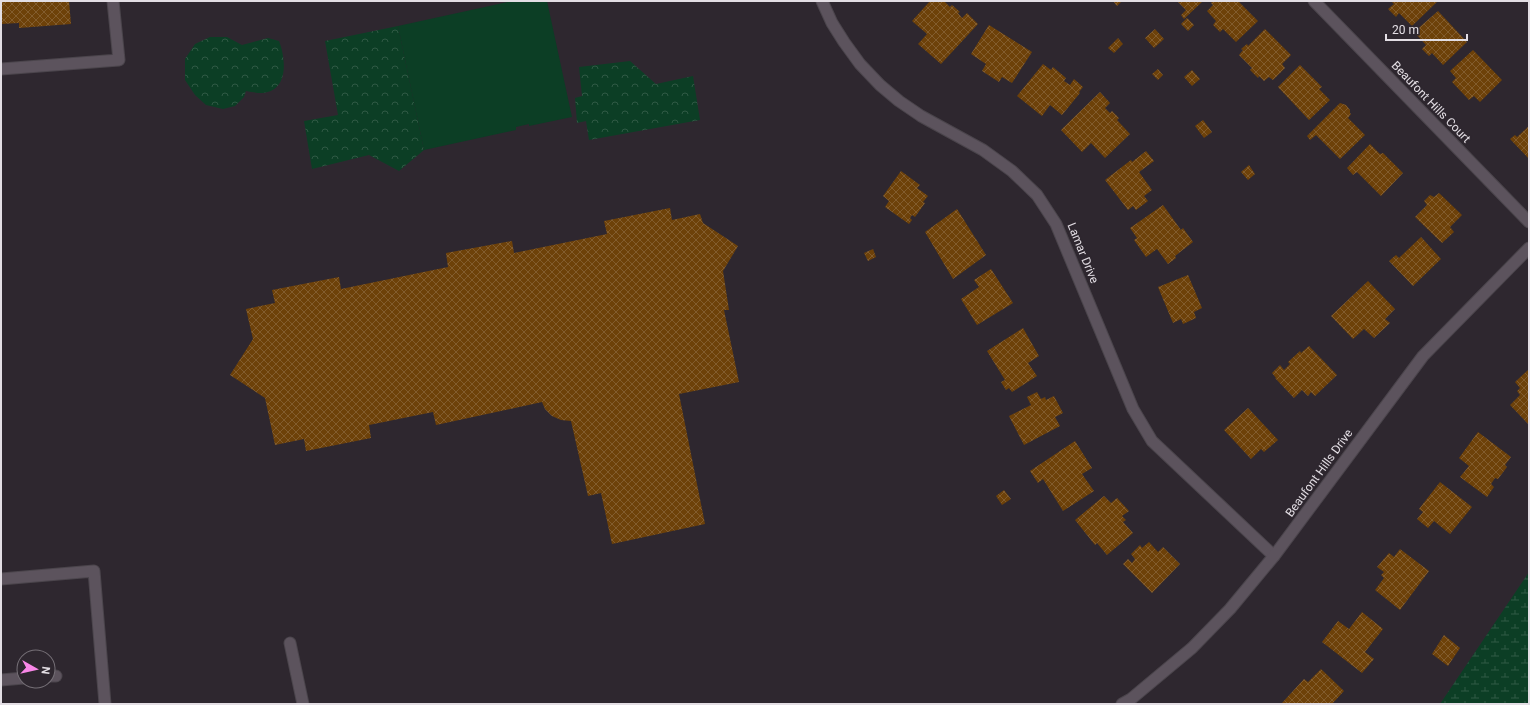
<svg xmlns="http://www.w3.org/2000/svg" width="1530" height="705" font-family="Roboto,sans-serif">
<style>
.forest{fill:url(#forest-crowns)}
.wetland{fill:url(#wetland-marsh)}
.pitch{fill:#0c3e25}
.building{fill:url(#building-cross-hatch)}
.lines{fill:none;stroke-linecap:round;stroke-linejoin:round}
.service-casing{stroke:#4b454c;stroke-width:13}
.minor-casing{stroke:#4b454c;stroke-width:13}
.service{stroke:#5c535d;stroke-width:11}
.minor{stroke:#5c535d;stroke-width:11}
.labels{text-anchor:middle;dominant-baseline:central;stroke-width:3.5;stroke-linejoin:round;paint-order:stroke}
.street-label{font-size:12px;fill:#e3dee4;stroke:#2e272f}
</style>
<defs>
<pattern id="forest-crowns" width="20" height="18" patternUnits="userSpaceOnUse"><rect width="20" height="18" fill="#0c3e25"/><path d="M2 6a3 3 0 1 1 6 0M12 15a3 3 0 1 1 6 0" fill="none" stroke="#2f5944"/></pattern>
<pattern id="wetland-marsh" width="20" height="14" patternUnits="userSpaceOnUse"><rect width="20" height="14" fill="#0c3e25"/><path d="M1 5h8M5 5V1M11 12h8M15 12V8" fill="none" stroke="#2f5944"/></pattern>
<pattern id="building-cross-hatch" width="8" height="8" patternUnits="userSpaceOnUse"><rect width="8" height="8" fill="#6d4109"/><path d="M0 0l8 8M0 8l8-8" fill="none" stroke="#825c2d"/></pattern>
</defs>
<rect width="100%" height="100%" fill="#2e272f"/>
<g class="forest">
<polygon points="398,26 424,150 399,171 369,155 312,169 304,121 338,115 325,41"/>
<path d="M210,37H227L242,45L268,38L279,41C286,59 289,91 262,93C257,93 251,92 246,91L244,97L235,106L223,109L206,105L195,95L185,80V59L195,44Z"/>
<polygon points="630,61 656,84 693,76 700,120 589,140 586,121 577,123 575,98 582,96 579,67"/>
</g>
<polygon class="wetland" points="1529,572 1529,704 1440,704"/>
<polygon class="pitch" points="512,1 547,1 572,117 529,126 529,124 516,127 516,130 424,150 398,26"/>
<g class="building">
<polygon points="1,1 69,1 71,24 19,28 19,23 1,24"/>
<polygon points="930,1 944,1 950,7 952,5 960,12 958,13 962,18 967,13 978,24 941,64 918,44 927,34 912,21"/>
<polygon points="1113,1 1122,1 1117,6"/>
<polygon points="1179,1 1203,1 1184,19 1181,15 1186,10 1178,2"/>
<polygon points="1213,1 1238,1 1258,21 1236,42 1223,29 1220,32 1213,25 1216,21 1207,11 1213,5 1211,3"/>
<polygon points="1391,1 1438,1 1412,26 1399,13 1396,17 1388,9 1394,4"/>
<polygon points="1438,11 1467,42 1443,65 1432,53 1429,56 1422,49 1426,45 1414,32"/>
<polygon points="1187,18 1194,25 1188,31 1181,24"/>
<polygon points="989,25 1032,52 1012,83 1002,77 999,82 982,71 986,64 971,54"/>
<polygon points="1155,29 1164,39 1154,48 1145,38"/>
<polygon points="1265,29 1291,55 1282,64 1285,68 1273,80 1269,77 1264,81 1259,76 1258,78 1250,70 1252,68 1239,55 1243,50 1241,49 1247,44 1248,46"/>
<polygon points="1118,38 1123,44 1114,53 1108,48"/>
<polygon points="1473,50 1502,80 1480,102 1474,96 1469,100 1452,82 1456,78 1450,71"/>
<polygon points="1043,64 1051,70 1053,67 1066,78 1064,81 1070,85 1074,79 1083,87 1079,92 1080,93 1062,115 1050,105 1042,116 1017,96"/>
<polygon points="1300,65 1322,87 1319,89 1330,100 1309,120 1278,87"/>
<polygon points="1158,69 1163,75 1158,80 1152,74"/>
<polygon points="1192,70 1200,79 1192,86 1184,77"/>
<polygon points="1100,92 1110,103 1105,108 1110,113 1112,111 1119,118 1117,120 1130,134 1105,158 1091,143 1082,152 1061,130"/>
<polygon points="1340,103 1346,105 1350,110 1350,113 1351,114 1348,118 1365,135 1340,159 1316,135 1310,140 1307,136"/>
<polygon points="1203,120 1212,132 1204,138 1195,126"/>
<polygon points="1529,126 1529,159 1510,139 1515,135 1517,137"/>
<polygon points="1370,144 1380,154 1383,153 1403,173 1381,196 1357,172 1353,175 1347,168"/>
<polygon points="1146,151 1154,161 1139,172 1152,190 1144,196 1148,201 1136,210 1133,206 1128,210 1105,180 1131,160 1132,162"/>
<polygon points="1249,165 1255,174 1248,180 1241,172"/>
<polygon points="901,171 920,185 917,188 928,196 923,202 925,203 915,217 912,215 910,218 912,220 909,224 885,207 889,201 883,196"/>
<polygon points="1439,193 1462,215 1450,227 1454,232 1442,243 1415,217 1427,205 1424,201 1430,195 1434,197"/>
<polygon points="1163,205 1181,230 1183,228 1193,242 1175,256 1176,258 1168,264 1157,249 1146,257 1134,240 1137,238 1130,228"/>
<polygon points="670,208 672,220 700,214 703,223 738,246 723,271 729,310 724,310 739,382 679,394 705,524 612,544 601,493 588,496 571,421 561,420 552,416 545,409 542,402 436,425 433,412 369,425 371,438 306,451 304,439 275,445 265,398 230,375 253,339 246,309 275,303 272,290 339,277 341,289 448,267 446,253 512,241 514,253 607,234 604,221"/>
<polygon points="957,209 986,255 953,279 925,232"/>
<polygon points="1421,237 1441,259 1413,286 1389,261 1396,255 1399,258"/>
<polygon points="873,249 876,257 868,261 864,253"/>
<polygon points="991,269 1013,303 977,325 961,299 979,287 974,280"/>
<polygon points="1188,275 1202,308 1194,312 1196,318 1183,324 1181,319 1173,323 1158,287"/>
<polygon points="1368,281 1395,309 1385,319 1390,323 1374,338 1364,329 1353,339 1331,316"/>
<polygon points="1023,328 1039,356 1028,363 1037,376 1012,392 1009,388 1006,390 1001,382 1005,380 987,351"/>
<polygon points="1309,346 1337,375 1315,396 1311,392 1308,396 1302,390 1294,398 1275,378 1276,378 1272,373 1280,365 1284,370 1290,364 1288,362 1300,351 1301,353"/>
<polygon points="1529,369 1529,425 1510,405 1520,395 1517,391 1520,388 1515,382"/>
<polygon points="1037,392 1041,399 1045,397 1046,400 1054,396 1063,413 1055,417 1060,426 1024,445 1009,416 1031,405 1027,397"/>
<polygon points="1248,408 1278,440 1264,452 1261,449 1251,459 1224,430"/>
<polygon points="1478,432 1511,457 1505,465 1507,467 1498,479 1495,478 1491,484 1494,487 1487,497 1460,477 1469,466 1459,458"/>
<polygon points="1075,441 1092,468 1082,474 1094,491 1063,511 1043,479 1038,483 1030,471"/>
<polygon points="1440,482 1472,507 1450,534 1434,521 1428,528 1417,519 1423,512 1419,509"/>
<polygon points="1004,490 1011,499 1002,505 996,496"/>
<polygon points="1104,496 1111,503 1117,498 1129,511 1122,516 1126,520 1123,522 1133,533 1107,555 1097,543 1095,545 1075,520"/>
<polygon points="1149,542 1158,552 1163,547 1180,564 1152,593 1123,564 1128,559 1132,563 1135,559 1131,554 1140,545 1142,548"/>
<polygon points="1400,549 1429,571 1400,610 1375,590 1384,578 1381,575 1384,572 1377,567 1389,553 1394,557"/>
<polygon points="1362,612 1383,629 1365,652 1374,659 1362,673 1322,642 1338,621 1349,629"/>
<polygon points="1444,635 1460,648 1448,666 1432,654"/>
<polygon points="1321,669 1344,691 1332,704 1282,703 1304,679 1308,682"/>
</g>
<g class="lines">
<g class="service-casing">
<g id="service">
<polyline points="1,69 119,60 113,1"/>
<polyline points="1,579 94,571 105,704"/>
<polyline points="290,643 303,704"/>
<polyline points="48,676 56,676"/>
<polyline points="1,680 24,678"/>
</g>
</g>
<g class="minor-casing">
<g id="minor">
<polyline points="822,1 832,23 844,42 860,64 880,85 899,101 921,116 983,150 1012,171 1037,195 1056,224 1133,409 1152,441 1274,556"/>
<polyline points="1314,1 1529,222"/>
<polyline points="1122,704 1131,699 1192,648 1230,609 1274,556 1423,356 1529,248"/>
</g>
</g>
<use href="#service" class="service"/>
<use href="#minor" class="minor"/>
</g>
<g class="labels">
<g class="street-label">
<text transform="translate(1431 102) rotate(46)">Beaufont Hills Court</text>
<text transform="translate(1083 253) rotate(68)">Lamar Drive</text>
<text transform="translate(1319 473) rotate(-54)">Beaufont Hills Drive</text>
</g>
</g>
<rect width="1530" height="705" fill="none" stroke="#e3dee4" stroke-width="4"/>
<g transform="translate(36 669) rotate(98)"><circle r="19" fill="#2e272f" stroke="#767077"/>
<path d="M0-3L7 15L0 10L-7 15Z" fill="#f987e8"/>
<text y="-6" font-size="11" font-weight="bold" text-anchor="middle" fill="#e3dee4">N</text>
</g>
<path d="M1386 34v6h81v-6" fill="none" stroke="#e3dee4" stroke-width="2"/>
<text x="1392" y="34" font-size="12" fill="#e3dee4" stroke="#2e272f" stroke-width="3" paint-order="stroke">20 m</text>
</svg>
